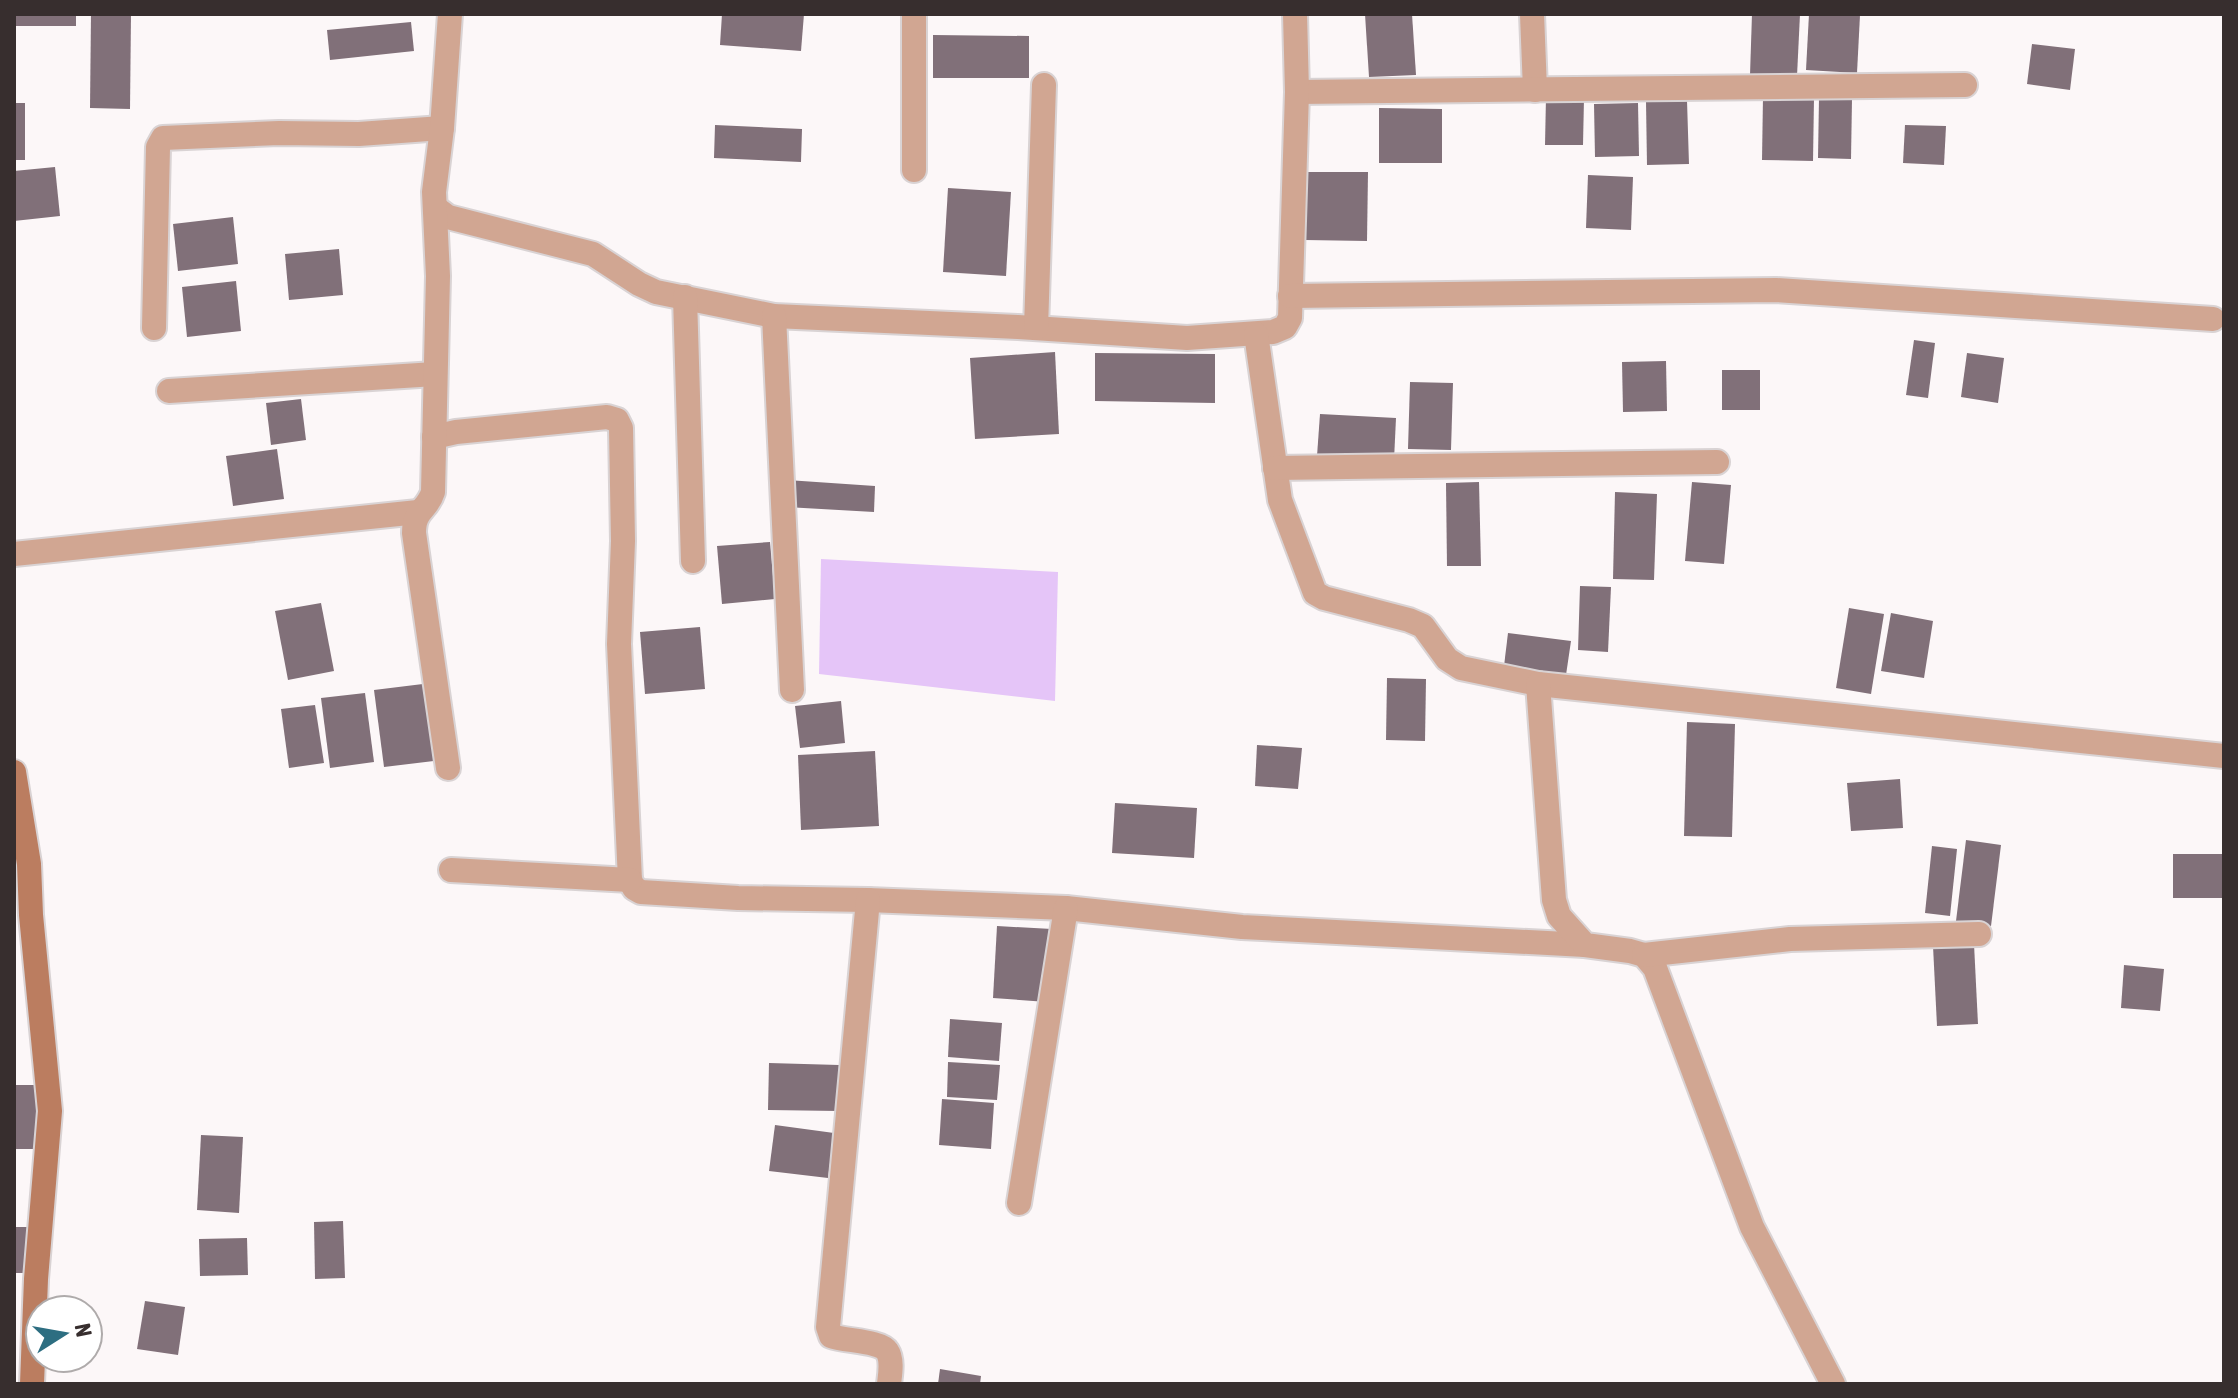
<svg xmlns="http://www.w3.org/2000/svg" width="2238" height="1398" font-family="'Asap Condensed',sans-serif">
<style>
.water{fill:#e5c5f8}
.building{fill:#817079}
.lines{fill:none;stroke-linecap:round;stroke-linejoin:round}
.street-casing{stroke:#d9d3d4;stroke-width:28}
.secondary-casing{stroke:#d9d3d4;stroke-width:28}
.street{stroke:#d1a692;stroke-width:24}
.secondary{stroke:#bb7d60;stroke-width:24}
</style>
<rect width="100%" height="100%" fill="#fcf7f8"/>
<polygon class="water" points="821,559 1058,572 1055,701 819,674"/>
<g class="building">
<rect x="14" y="14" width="62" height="12"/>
<polygon points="91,14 131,14 130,109 90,108"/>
<polygon points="722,14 804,14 801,51 720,45"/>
<polygon points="1365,14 1412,14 1416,75 1369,77"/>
<polygon points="1752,14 1800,14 1797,76 1750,75"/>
<polygon points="1809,14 1860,15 1857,73 1806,70"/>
<polygon points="411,22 414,51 330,60 327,30"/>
<polygon points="933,35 1029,36 1029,78 933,78"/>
<polygon points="2032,44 2075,49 2070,90 2027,84"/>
<polygon points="1763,96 1814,97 1813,161 1762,160"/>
<polygon points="1546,97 1584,98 1583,145 1545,145"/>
<polygon points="1819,98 1852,99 1851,159 1818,158"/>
<polygon points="1687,101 1689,164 1647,165 1646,102"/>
<rect x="14" y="103" width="11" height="57"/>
<polygon points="1638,103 1639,156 1595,157 1594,104"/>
<polygon points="1379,108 1442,109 1442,163 1379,163"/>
<polygon points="715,125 802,129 801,162 714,158"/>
<polygon points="1905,125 1946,126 1944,165 1903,163"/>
<polygon points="55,167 60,216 14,221 14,171"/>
<polygon points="1306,172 1368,172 1367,241 1305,240"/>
<polygon points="1588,175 1633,177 1631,230 1586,228"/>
<polygon points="948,188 1011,192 1006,276 943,272"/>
<polygon points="233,217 238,264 178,271 173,224"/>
<polygon points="339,249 343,295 289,300 285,254"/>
<polygon points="236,281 241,331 187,337 182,287"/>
<polygon points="1914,340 1935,343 1928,398 1906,395"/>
<polygon points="1055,352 1059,434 975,439 970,358"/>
<polygon points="1095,353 1215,354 1215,403 1095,401"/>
<polygon points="1967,353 2004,358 1998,403 1961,397"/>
<polygon points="1666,361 1667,411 1623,412 1622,362"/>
<rect x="1722" y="370" width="38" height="40"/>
<polygon points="1410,382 1453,383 1451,450 1408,449"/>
<polygon points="301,399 306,440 271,445 266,403"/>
<polygon points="1320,414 1396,418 1394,460 1317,456"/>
<polygon points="277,449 284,499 233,506 226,456"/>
<polygon points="787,480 875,486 874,512 786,507"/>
<polygon points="1479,482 1481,566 1447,566 1446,483"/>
<polygon points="1692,482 1731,485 1724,564 1685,561"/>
<polygon points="1615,492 1657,494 1654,580 1613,579"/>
<polygon points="770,542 775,599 722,604 717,546"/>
<polygon points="1580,586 1611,587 1608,652 1578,650"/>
<polygon points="321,603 334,671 288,680 275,611"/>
<polygon points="1849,608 1884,614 1871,694 1836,688"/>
<polygon points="1891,613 1933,621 1924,678 1881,671"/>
<polygon points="700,627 705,689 645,694 640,632"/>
<polygon points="1508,633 1571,641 1566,675 1504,666"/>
<polygon points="1387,678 1426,679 1425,741 1386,740"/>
<polygon points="431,683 442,760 384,767 374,690"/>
<polygon points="365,693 374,762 330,768 321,698"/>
<polygon points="841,701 845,743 800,748 795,706"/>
<polygon points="315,705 324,763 289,768 281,709"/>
<polygon points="1687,722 1735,724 1732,837 1684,836"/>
<polygon points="1257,745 1302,748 1298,789 1255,786"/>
<polygon points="875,751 879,826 801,830 798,755"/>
<polygon points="1900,779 1903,828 1851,831 1847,783"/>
<polygon points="1115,803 1197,808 1194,858 1112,853"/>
<polygon points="1966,840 2001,845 1991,926 1956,921"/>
<polygon points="1932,846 1957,849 1950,916 1925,913"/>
<rect x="2173" y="854" width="51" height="44"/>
<polygon points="997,926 1052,929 1047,1002 993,998"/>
<polygon points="1974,944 1978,1024 1937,1026 1933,946"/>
<polygon points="2124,965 2164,969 2160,1011 2121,1008"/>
<polygon points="950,1019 1002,1023 999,1061 948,1057"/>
<polygon points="948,1062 1000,1065 997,1100 947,1097"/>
<polygon points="769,1063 839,1065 838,1111 768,1110"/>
<polygon points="14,1085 37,1085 38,1149 14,1149"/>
<polygon points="942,1099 994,1103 991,1149 939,1145"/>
<polygon points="775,1125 834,1133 828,1178 769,1171"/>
<polygon points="201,1135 243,1137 239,1213 197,1210"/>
<polygon points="343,1221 345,1278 315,1279 314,1222"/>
<rect x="14" y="1227" width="18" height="46"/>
<polygon points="247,1238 248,1275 200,1276 199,1239"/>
<polygon points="145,1301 185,1307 178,1355 137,1349"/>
<polygon points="940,1369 981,1376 980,1384 938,1384"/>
</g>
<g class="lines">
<g class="street-casing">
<g id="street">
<polyline points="914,14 914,170"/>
<polyline points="1532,14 1535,90"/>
<polyline points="1297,92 1965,85"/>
<polyline points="436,208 448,217 593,254 639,284 656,292 774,316 1018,327 1187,338 1273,332 1285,327 1290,318 1297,92 1295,14"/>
<polyline points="1290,296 1776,290 2213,319"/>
<polyline points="685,297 693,561"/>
<polyline points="774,316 792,690"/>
<polyline points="154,328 158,147 163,138 279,133 359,134 442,128"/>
<polyline points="1036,328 1044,85"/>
<polyline points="1256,334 1280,500 1315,593 1324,598 1409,620 1423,626 1447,659 1461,668 1538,684 2224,756"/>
<polyline points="169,391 435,374"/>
<polyline points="434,437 456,432 607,417 617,420 621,428 623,541 619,644 630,880 634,888 641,892 738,898 868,900 1066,908 1242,927 1585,945"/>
<polyline points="1275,468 1717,462"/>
<polyline points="14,554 418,512"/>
<polyline points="1538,684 1554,900 1559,916 1585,945 1630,951 1644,955 1655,968 1752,1227 1833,1384"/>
<path d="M448,768L414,533C414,509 427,511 433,492L438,276L434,192L442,128L450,14"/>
<polyline points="451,870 630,880"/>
<path d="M868,900L828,1327L831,1336C844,1341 881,1341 887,1351C893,1360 890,1375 889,1384"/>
<polyline points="1644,955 1790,939 1979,934"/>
<polyline points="1019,1203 1066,908"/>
</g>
</g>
<g class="secondary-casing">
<polyline id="secondary" points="14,772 29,864 31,915 50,1111 36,1279 32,1384"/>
</g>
<use href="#street" class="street"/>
<use href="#secondary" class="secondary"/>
</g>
<rect width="2238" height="1398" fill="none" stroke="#372e2e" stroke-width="32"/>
<g transform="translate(64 1334) rotate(79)"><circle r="38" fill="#ffffff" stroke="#afabab" stroke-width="2"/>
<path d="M0-6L14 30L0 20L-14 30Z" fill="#2d6e81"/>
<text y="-12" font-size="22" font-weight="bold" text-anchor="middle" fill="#372e2e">N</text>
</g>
</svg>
